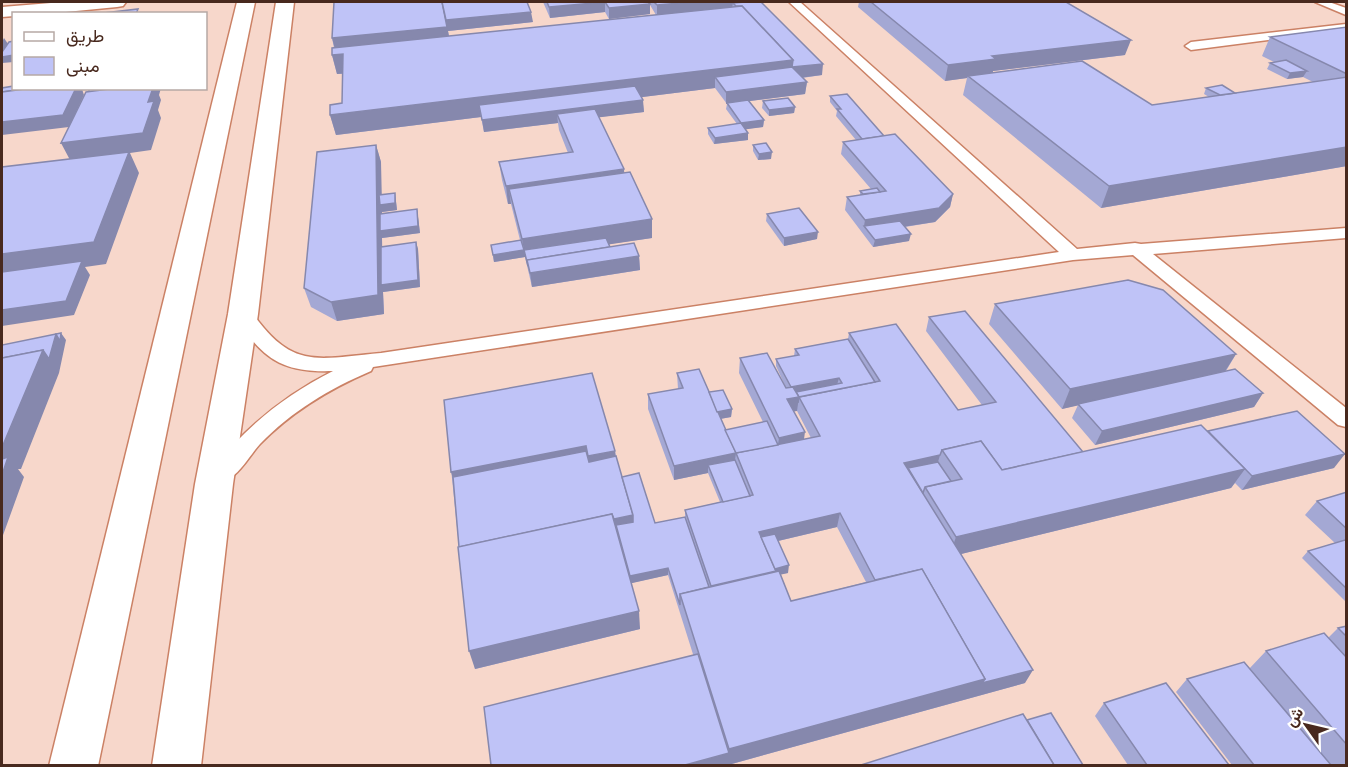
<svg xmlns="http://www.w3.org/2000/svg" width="1348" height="767" font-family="'PT Sans Narrow',Vazirmatn,sans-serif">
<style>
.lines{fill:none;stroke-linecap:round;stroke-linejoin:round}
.lane-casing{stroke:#cb8165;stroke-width:3}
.street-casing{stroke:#cb8165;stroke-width:3}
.secondary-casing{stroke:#cb8165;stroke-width:3}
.lane{fill:#fff;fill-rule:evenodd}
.street{fill:#fff;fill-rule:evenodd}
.secondary{fill:#fff;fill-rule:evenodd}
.wall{fill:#a4a8d4;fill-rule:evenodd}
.shaded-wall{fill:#8688ad}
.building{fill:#bfc3f7;stroke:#8688ad;stroke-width:1.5}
</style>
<rect width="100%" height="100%" fill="#f7d7cb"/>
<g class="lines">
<g class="lane-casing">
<g id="lane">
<path d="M789,2H800L1077,249L1135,243L1141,244L1346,228V238L1153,254L1346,408V427L1338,425L1133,255L1073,260L373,367L371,371C329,389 292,411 260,444C247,458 234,487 213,480L209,474L213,468C247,426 285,395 333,371C279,373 262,357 233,314L236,310H250C292,370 314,359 381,353L1059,252Z"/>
<polygon points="1315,2 1329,2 1346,8 1346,15"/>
<polygon points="1346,24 1346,30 1191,50 1185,46 1191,42"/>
</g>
</g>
<g class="street-casing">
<polygon id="street" points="63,2 126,2 123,6 117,7 45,14 14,14 14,16 2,17 2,7"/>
</g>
<g class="secondary-casing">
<g id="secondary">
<polygon points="237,2 255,2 98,766 49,766"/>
<polygon points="276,2 294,2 258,314 233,484 201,766 152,766 195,484 228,314"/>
</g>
</g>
<use href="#lane" class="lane"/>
<use href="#street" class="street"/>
<use href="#secondary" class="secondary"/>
</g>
<g class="wall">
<polygon points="442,2 533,22 448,31 449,36 656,15 650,5 650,14 609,19 605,12 550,18 543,2 761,2 822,75 802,78 807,82 805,94 749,101 764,120 763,127 745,129 748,140 714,144 708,134 708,128 737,124 726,109 727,104 715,88 642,97 644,112 599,117 624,173 652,238 609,244 610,247 639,256 640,270 532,287 525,257 494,262 491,245 520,240 511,204 508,204 502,180 499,162 568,153 559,130 558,123 484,132 481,117 336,135 330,115 342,103 342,74 337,74 332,55 334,48 332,38"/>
<polygon points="859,2 1066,2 1125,55 993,71 993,73 1152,105 1209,97 1204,94 1206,88 1235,93 1313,82 1303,77 1287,79 1267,69 1270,63 1274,62 1262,56 1270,37 1347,27 1347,166 1101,208 963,95 967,78 945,81 858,7"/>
<polygon points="830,96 884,136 953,194 950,207 935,222 905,227 909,241 873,247 845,210 847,197 860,195 860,191 871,189 841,154 843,142 856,140 836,116 837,111 830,102"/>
<polygon points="763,101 795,107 794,113 769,116 762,108"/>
<polygon points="376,145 381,162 381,195 395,193 397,210 382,212 382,214 417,209 420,233 382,238 382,247 416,242 418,249 420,287 383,292 384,314 337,321 311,307 304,288"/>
<polygon points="753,145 771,159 758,160 753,151"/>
<polygon points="767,214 817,239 784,246 766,221"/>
<polygon points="995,304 1236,354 1226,371 1263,393 1254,407 1095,445 1072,418 1078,405 1062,409 989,324"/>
<path d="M929,317L1083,452L1208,432L1334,468L1242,490L1235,483L1231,488L961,554L1025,683L728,765L668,575L631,583L640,629L475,669L459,547L444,400L615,451L616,456L622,477L655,523L685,517V510L720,502L708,473L674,480L648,409V394L678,389L677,373L709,392L732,409L731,417L720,419L725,430L763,422L739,373L740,358L786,388L776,366V359L794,356L795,349L848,339L849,333L958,410L982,405L926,331ZM794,411H797L811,438L804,439ZM837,527L866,582L791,601L780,574L788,573L778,541Z"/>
<polygon points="1347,492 1347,601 1345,601 1302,558 1308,551 1335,543 1305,515 1317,501"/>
<polygon points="1347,626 1347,765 1232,765 1176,692 1187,679 1249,669 1266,651 1328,638 1338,628"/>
<polygon points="1104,703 1229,765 1128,765 1095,716"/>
</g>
<g class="shaded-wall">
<polygon points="605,2 605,12 550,18 549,7"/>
<polygon points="692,2 753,2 733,3 732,8 657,16 657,5"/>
<polygon points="650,4 650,14 609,19 609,8"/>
<polygon points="531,12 533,22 448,31 450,42 336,53 332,38 446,20"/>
<polygon points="4,38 8,44 2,52 2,42"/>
<polygon points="1131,40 1125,55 993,71 992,75 968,76 967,78 945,81 948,65 992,56"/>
<polygon points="343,54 348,73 337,74 332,55"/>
<polygon points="14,55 14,62 2,63 2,57"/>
<polygon points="793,60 791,79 715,77 715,88 482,117 479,105 481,117 336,135 330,115"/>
<polygon points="823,64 822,75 791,79 792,67"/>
<polygon points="1307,71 1303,77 1287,79 1290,73"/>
<polygon points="807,82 805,94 726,104 726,92"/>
<polygon points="76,88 87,88 82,89 84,95 69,127 2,135 2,122"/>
<polygon points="153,88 161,88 159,95 161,100 158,110 161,118 151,150 130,153 139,173 106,264 85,267 90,275 74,315 2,326 2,254 70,160 61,143 148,102"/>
<polygon points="643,100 644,112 560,122 557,114 558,123 484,132 482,120"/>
<polygon points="795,107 794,113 769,116 769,110"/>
<polygon points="764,120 763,127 741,130 741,123"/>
<polygon points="748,133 748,140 714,144 715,138"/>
<polygon points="376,145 381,162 382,205 395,193 397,210 382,212 382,231 417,209 420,233 382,238 383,285 416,242 418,249 420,287 383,292 384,314 337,321 331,302"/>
<polygon points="1347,147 1347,166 1101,208 1109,186"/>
<polygon points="772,152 771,159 758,160 759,154"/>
<polygon points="624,169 625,187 509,189 511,204 508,204 506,186"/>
<polygon points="953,194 950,207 935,222 869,232 864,226 865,220"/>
<polygon points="652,219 652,238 525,257 524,250 525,257 494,262 493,255 524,250 522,239"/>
<polygon points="818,232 817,239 784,246 784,238"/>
<polygon points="911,234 909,241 873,247 875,240"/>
<polygon points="639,256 640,270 532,287 530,273"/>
<polygon points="61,333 66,340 59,373 21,469 18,469 24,477 2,538 2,446 29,355 56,334"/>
<polygon points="1236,354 1224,373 1062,409 1070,389"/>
<polygon points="839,378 837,385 790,394 791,387"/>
<polygon points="1263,393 1254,407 1095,445 1102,431"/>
<polygon points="799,397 797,411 785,413 787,399"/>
<polygon points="732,409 731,417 714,420 714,412"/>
<polygon points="805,432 803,446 777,451 779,438"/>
<polygon points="586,446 588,465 457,492 451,472"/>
<polygon points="615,451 617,471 590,476 588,456"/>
<polygon points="736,453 734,467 708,465 708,473 674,480 674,466"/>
<polygon points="1345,454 1334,468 1242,490 1252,476"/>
<polygon points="940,455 936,469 906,476 904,463"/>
<polygon points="1245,469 1231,488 949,557 956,537"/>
<polygon points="840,513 837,527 761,545 759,532"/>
<polygon points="633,515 633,529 460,552"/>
<polygon points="789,565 788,573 770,577 771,570"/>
<polygon points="668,568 668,575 628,584 627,577"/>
<polygon points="639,611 640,629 475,669 469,651"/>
<polygon points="1033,670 1025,683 728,765 685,765 729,753 729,749 985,679"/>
</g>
<g class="building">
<polygon points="334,2 442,2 447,27 332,38"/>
<polygon points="442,2 527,2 531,12 446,20"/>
<polygon points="547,2 605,2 549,7"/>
<polygon points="605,2 648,2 650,4 609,8"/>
<polygon points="654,2 692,2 657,5"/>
<polygon points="745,2 761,2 823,64 792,67 793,60 742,6 736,6 733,3"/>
<polygon points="871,2 1066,2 1131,40 992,56 996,59 948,65"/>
<polygon points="742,6 793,60 330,115 330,105 342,103 343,54 332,55 332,48"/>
<polygon points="138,9 136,14 95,14"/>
<polygon points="1347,27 1347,74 1270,37"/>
<polygon points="14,41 14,55 2,57 2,52 9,42"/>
<polygon points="1286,60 1307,71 1290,73 1270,63"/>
<polygon points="1082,61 1152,105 1347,77 1347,147 1109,186 968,76"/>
<polygon points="792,67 807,82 726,92 715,77"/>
<polygon points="1222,85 1235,93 1220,95 1206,88"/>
<polygon points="14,86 14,88 32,88 2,92 2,88"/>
<polygon points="635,86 643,100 482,120 479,105"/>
<polygon points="32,88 76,88 63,115 2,122 2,92"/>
<polygon points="94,88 117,88 89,92 89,89"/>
<polygon points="117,88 153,88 148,102 154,101 143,133 61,143 86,92"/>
<polygon points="847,94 884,136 862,139 837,109 841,109 830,96"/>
<polygon points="788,98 795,107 769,110 763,101"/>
<polygon points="748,100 764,120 741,123 727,103"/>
<polygon points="595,109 624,169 506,186 499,162 573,152 557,114"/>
<polygon points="741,123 748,133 715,138 708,128"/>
<polygon points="895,134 953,194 939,208 865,220 847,197 886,191 843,142"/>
<polygon points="766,143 772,152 759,154 753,145"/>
<polygon points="376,145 378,295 331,302 304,288 317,152"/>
<polygon points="129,152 94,242 2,254 2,167"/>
<polygon points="630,172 652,219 522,239 509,189"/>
<polygon points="877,188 880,192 863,194 860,191"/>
<polygon points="395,193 395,203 380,205 379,195"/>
<polygon points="799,208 818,232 784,238 767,214"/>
<polygon points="417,209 418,226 380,231 380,214"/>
<polygon points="900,221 911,234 875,240 864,226"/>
<polygon points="606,238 610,247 527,260 528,266 524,250"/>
<polygon points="521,240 524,250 493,255 491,245"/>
<polygon points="416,242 418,280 381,285 381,247"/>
<polygon points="634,243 639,256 530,273 527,260"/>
<polygon points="82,261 66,301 2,310 2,272"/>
<polygon points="1128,280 1163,290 1236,354 1070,389 995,304"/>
<polygon points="965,311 1083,452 1002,470 981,441 942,450 940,455 904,463 1033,670 982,683 985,679 922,569 875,580 840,513 759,532 776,571 711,586 685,510 753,495 736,453 820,436 799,397 880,381 849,333 896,324 958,410 996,402 929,317"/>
<polygon points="61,333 60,341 56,334"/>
<polygon points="56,334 49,359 43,350 2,358 2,345"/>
<polygon points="848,339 875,382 799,397 798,403 799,397 796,392 842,383 839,378 791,387 776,359 799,355 795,349"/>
<polygon points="43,350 3,445 2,446 2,358"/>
<polygon points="767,353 786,388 793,387 799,397 787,399 805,432 779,438 740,358"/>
<polygon points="699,369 736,453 674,466 648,394 683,388 677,373"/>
<polygon points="1235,369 1263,393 1102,431 1078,404"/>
<polygon points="592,373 615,451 588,456 586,446 451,472 444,400"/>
<polygon points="723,390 732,409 717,412 709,392"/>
<polygon points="1297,411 1345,454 1252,476 1208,431"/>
<polygon points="767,421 778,445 736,453 725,430"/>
<polygon points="1201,425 1245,469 956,537 925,487 962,479 942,450 981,441 1002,470"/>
<polygon points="586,451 589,462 616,456 633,515 614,519 612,514 459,547 453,477"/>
<polygon points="8,457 2,475 2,459"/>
<polygon points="735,460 750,496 723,502 708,465"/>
<polygon points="938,462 951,481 925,487 923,493 908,468"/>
<polygon points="639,473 655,523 685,517 709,587 680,594 680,605 668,568 630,576 616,525 633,522 633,515 622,477"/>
<polygon points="1347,492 1347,529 1317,501"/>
<polygon points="612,514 639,611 469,651 458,547"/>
<polygon points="775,534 789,565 775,569 761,537"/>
<polygon points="1345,540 1347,541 1347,589 1308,551"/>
<polygon points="922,569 985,679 729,749 680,594 779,571 791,601"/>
<polygon points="1347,626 1347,637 1338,628"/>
<polygon points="1324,633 1347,658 1347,745 1266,651"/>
<polygon points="698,654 729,753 685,765 491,765 484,707"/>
<polygon points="1244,662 1331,765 1254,765 1187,679"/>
<polygon points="1166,683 1229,765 1147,765 1104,703"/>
<polygon points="1051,713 1083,765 1054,765 1027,720"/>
<polygon points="1023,714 1054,765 861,765"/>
</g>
<rect width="1348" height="767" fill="none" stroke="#48291e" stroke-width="6"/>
<rect x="12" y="12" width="195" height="78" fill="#ffffff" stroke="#b6a9a5" stroke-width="1.5"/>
<rect x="24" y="32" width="30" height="9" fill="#ffffff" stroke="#b6a9a5" stroke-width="1.5"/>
<text x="66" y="42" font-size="18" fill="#48291e">طريق</text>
<rect x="24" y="57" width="30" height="18" fill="#bfc3f7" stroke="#b6a9a5" stroke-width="1.5"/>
<text x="66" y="72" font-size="18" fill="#48291e">مبنى</text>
<g transform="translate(1306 725) rotate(304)" stroke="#ffffff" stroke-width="4.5" paint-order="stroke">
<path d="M0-4.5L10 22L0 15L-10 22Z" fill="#48291e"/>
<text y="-9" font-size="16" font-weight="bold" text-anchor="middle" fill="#48291e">ش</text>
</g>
</svg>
